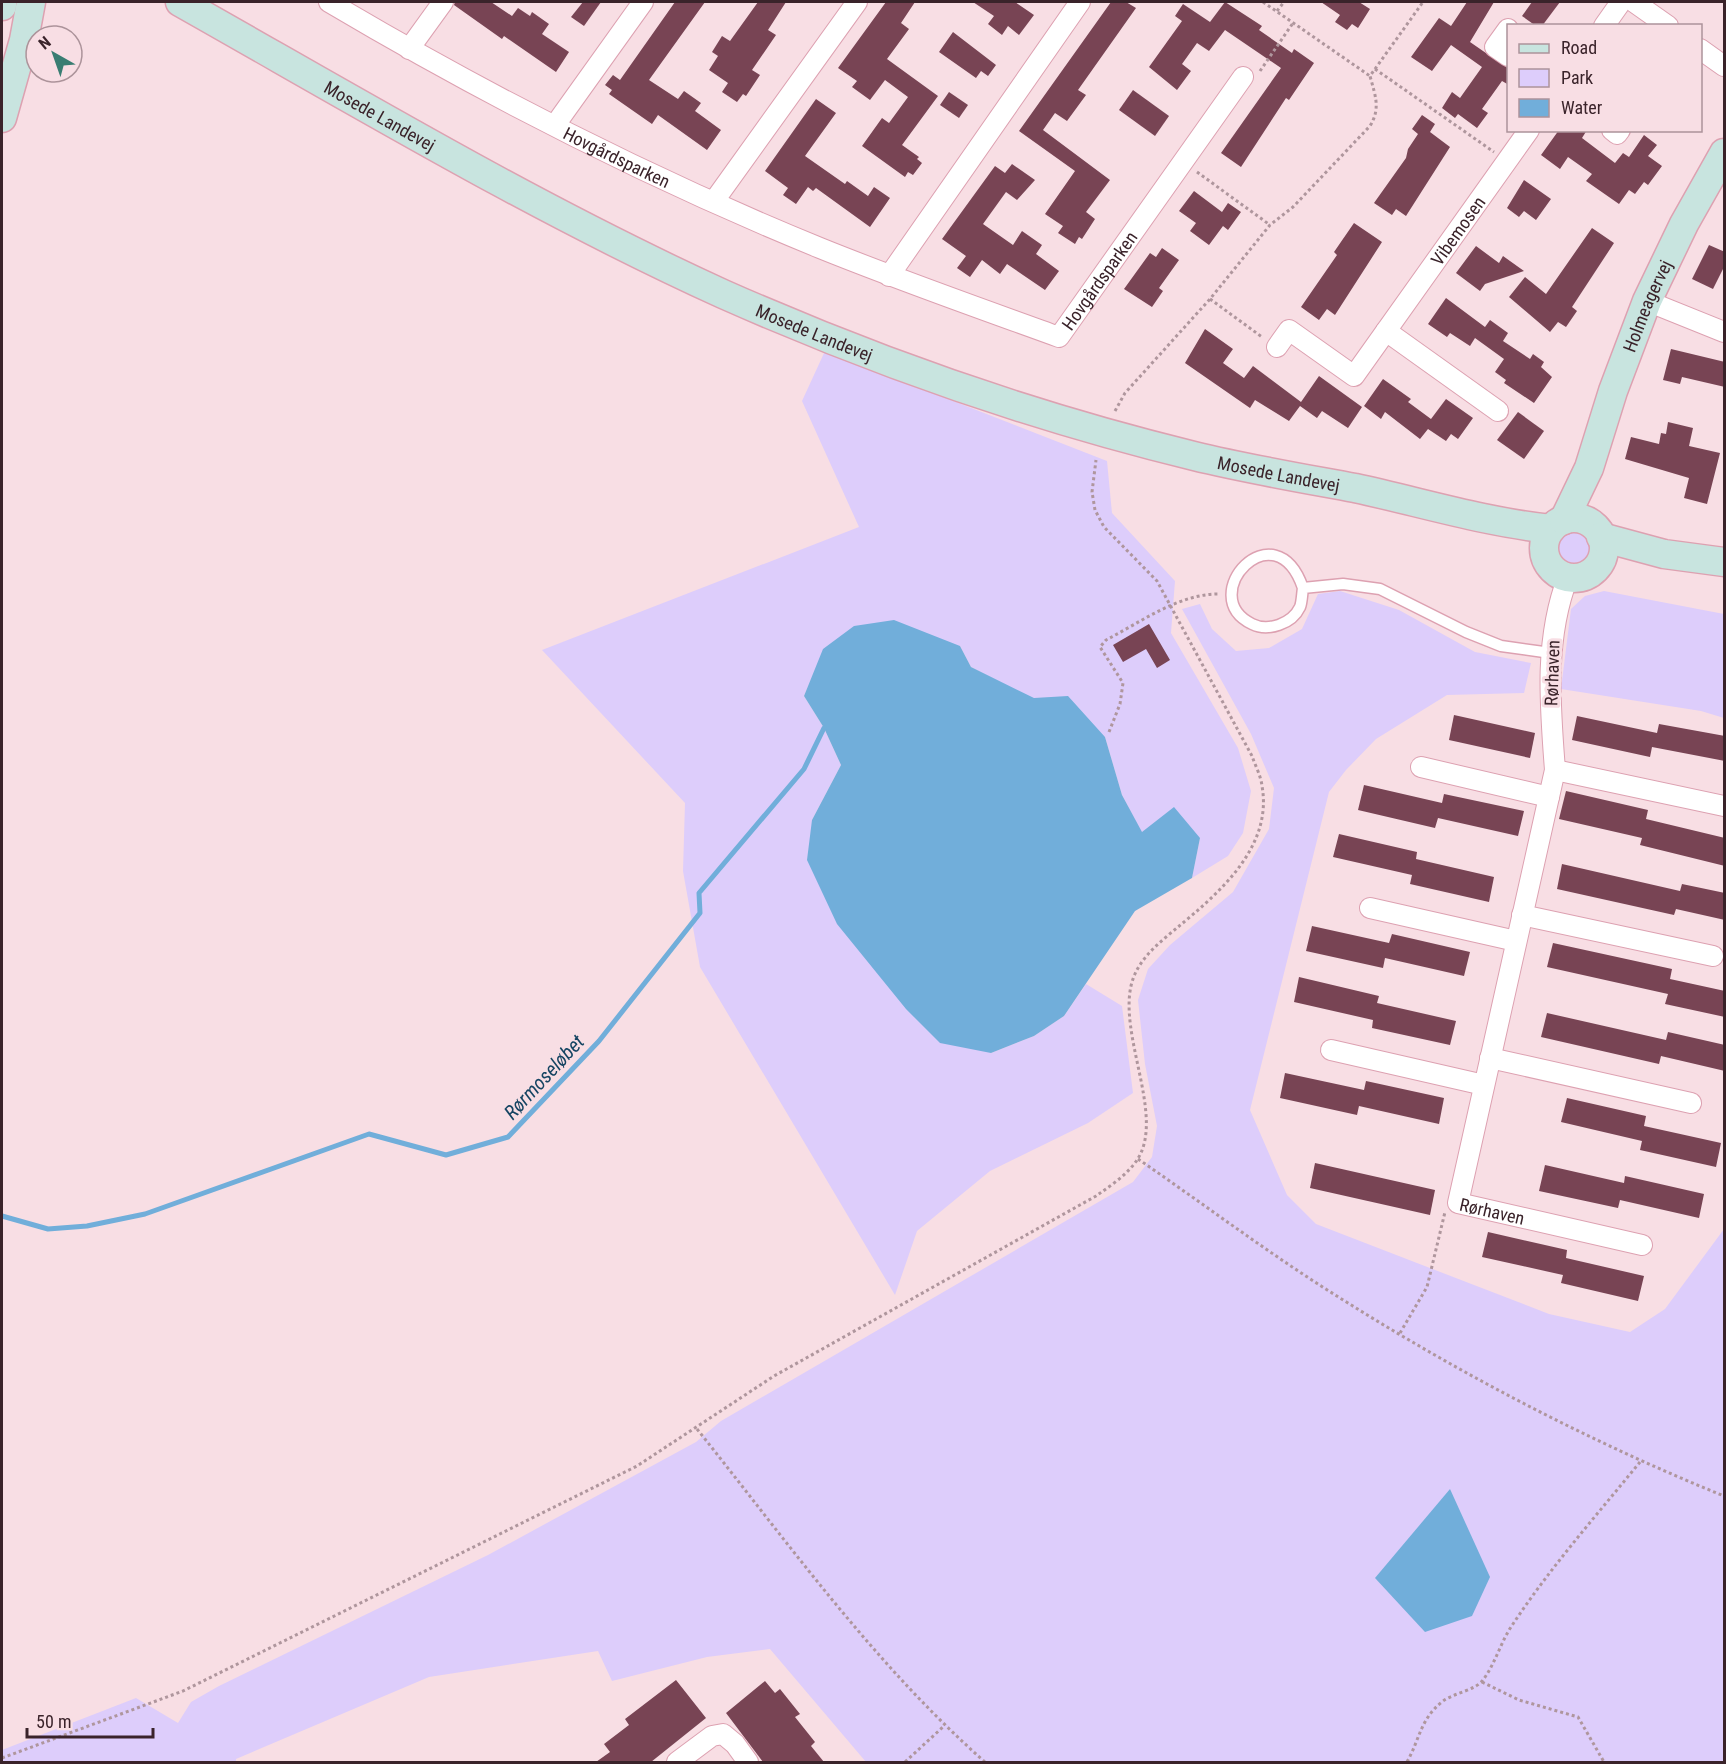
<svg xmlns="http://www.w3.org/2000/svg" width="1726" height="1764" font-family="'Roboto Condensed',sans-serif">
<style>
.green{fill:#ddcdfb}
.water{fill:#71aeda}
.lines{fill:none;stroke-linecap:round;stroke-linejoin:round}
.stream{stroke:#71aeda;stroke-width:5}
.building{fill:#784454}
.lane-casing{stroke:#dda1b1;stroke-width:13}
.street-casing{stroke:#dda1b1;stroke-width:22}
.secondary-casing{stroke:#dda1b1;stroke-width:31}
.path{stroke:#af969d;stroke-width:3;stroke-dasharray:3 3;stroke-linecap:butt}
.lane{stroke:#fff;stroke-width:10}
.street{stroke:#fff;stroke-width:20}
.secondary{stroke:#c8e4df;stroke-width:28}
.labels{text-anchor:middle;dominant-baseline:central;stroke-width:6;stroke-linejoin:round;paint-order:stroke}
.street-label{font-size:18px;fill:#3a232a;stroke:#f8dee4}
.water-label{font-size:20px;font-style:italic;fill:#154462;stroke:#f8dee4}
</style>
<rect width="100%" height="100%" fill="#f8dee4"/>
<g class="green">
<polygon points="825,351 1107,461 1112,513 1175,581 1171,633 1238,748 1251,791 1243,833 1228,856 1192,878 1200,838 1142,833 1122,795 1105,737 971,667 960,646 824,649 804,696 824,728 841,765 812,820 991,1053 1034,1036 1064,1016 1086,984 1122,1006 1133,1093 1088,1123 990,1171 917,1231 895,1295 700,967 683,871 685,803 542,650 859,527 802,401"/>
<circle cx="1574" cy="546" r="20"/>
<polygon points="1340,591 1399,610 1475,652 1531,663 1524,693 1447,695 1376,739 1346,770 1329,792 1250,1110 1287,1195 1316,1224 1549,1314 1630,1332 1665,1309 1724,1229 1724,1762 866,1762 770,1649 707,1657 612,1681 598,1651 429,1677 236,1759 236,1762 2,1762 2,1750 136,1698 178,1723 191,1702 219,1686 488,1555 696,1442 721,1421 1133,1182 1152,1157 1157,1126 1145,1064 1138,1000 1148,969 1170,945 1233,892 1269,829 1274,788 1251,734 1182,609 1200,604 1212,629 1236,651 1269,648 1302,629 1318,594"/>
<polygon points="1604,591 1724,614 1724,718 1701,711 1561,689 1571,609 1585,596"/>
</g>
<g class="water">
<polygon points="894,620 960,646 971,667 1034,698 1068,696 1105,737 1122,795 1142,832 1174,807 1200,838 1192,878 1135,911 1064,1016 1034,1036 991,1053 940,1043 906,1009 837,924 807,860 812,820 841,765 824,728 804,696 823,649 854,626"/>
<polygon points="1450,1489 1490,1577 1472,1616 1425,1632 1375,1578"/>
</g>
<g class="lines">
<polyline class="stream" points="2,1216 48,1229 87,1226 145,1214 369,1134 446,1155 508,1137 599,1041 700,913 699,893 804,769 824,728"/>
</g>
<g class="building">
<polygon points="455,2 491,2 512,16 518,8 530,16 532,12 549,24 542,34 569,52 556,72 504,36 502,39 454,5"/>
<polygon points="583,2 601,2 584,26 571,17"/>
<polygon points="675,2 705,2 649,80 678,99 684,91 701,103 695,111 721,130 707,150 658,115 652,124 609,94 612,90 605,85 613,75 620,80"/>
<polygon points="758,2 786,2 768,30 776,35 752,70 760,75 746,96 743,94 737,102 722,92 728,83 709,70 718,56 712,52 722,36 730,41"/>
<polygon points="886,2 915,2 901,23 909,29 887,59 938,96 902,145 919,157 917,159 922,163 913,175 908,172 905,177 862,146 882,118 889,123 908,97 885,80 870,100 852,87 857,81 838,68"/>
<polygon points="973,2 1015,2 1034,15 1019,35 1008,26 1002,35 988,24 994,16"/>
<polygon points="1111,2 1126,2 1136,8 1078,90 1086,95 1067,121 1055,113 1043,130 1110,180 1086,212 1095,219 1082,239 1079,237 1075,244 1058,233 1063,226 1045,214 1075,171 1019,131"/>
<polygon points="1225,2 1262,26 1259,30 1292,53 1294,49 1314,63 1289,100 1286,98 1241,167 1221,153 1281,68 1225,30 1209,51 1197,43 1182,64 1191,71 1177,90 1149,67 1182,21 1175,16 1183,4 1210,22"/>
<polygon points="1321,2 1359,2 1370,9 1358,28 1352,24 1347,30 1335,22 1340,15"/>
<polygon points="1467,2 1494,2 1470,42 1509,69 1509,85 1502,81 1482,109 1488,113 1477,128 1458,114 1455,118 1442,108 1452,92 1460,98 1482,67 1451,45 1432,71 1411,57 1439,18 1451,26"/>
<polygon points="1532,2 1560,2 1542,26 1536,26 1522,16"/>
<polygon points="953,32 996,65 988,76 981,71 976,78 939,52"/>
<polygon points="1133,90 1169,116 1155,136 1119,110"/>
<polygon points="949,92 968,105 959,118 940,105"/>
<polygon points="816,99 836,113 805,156 845,184 847,181 868,196 874,187 890,198 870,227 816,188 813,191 808,187 796,204 783,195 788,188 765,171"/>
<polygon points="1422,115 1435,124 1430,132 1450,147 1406,216 1396,209 1392,215 1374,203 1406,158 1408,149 1418,134 1412,129"/>
<polygon points="1559,130 1587,130 1582,138 1615,163 1623,153 1629,157 1644,135 1657,145 1648,156 1662,166 1648,185 1644,182 1635,194 1629,190 1619,204 1586,181 1592,174 1568,157 1560,169 1541,155"/>
<polygon points="1012,164 1035,180 1017,200 1006,192 983,224 1013,245 1022,231 1042,245 1036,254 1059,271 1045,290 1007,264 1000,274 982,260 970,277 957,268 966,256 942,239 995,166 1005,173"/>
<polygon points="1524,180 1551,199 1536,220 1524,211 1519,217 1507,208"/>
<polygon points="1194,191 1222,212 1228,203 1241,212 1228,230 1223,226 1209,245 1190,231 1196,223 1179,211"/>
<polygon points="1354,223 1382,242 1335,315 1327,309 1319,320 1301,307 1337,255 1334,252"/>
<polygon points="1592,228 1614,243 1572,307 1577,311 1566,327 1558,322 1550,332 1509,297 1525,277 1546,294"/>
<polygon points="1709,245 1725,252 1725,265 1713,289 1692,279"/>
<polygon points="1476,246 1499,263 1503,256 1524,271 1485,284 1480,291 1456,273"/>
<polygon points="1162,248 1179,260 1159,288 1163,291 1152,307 1124,289 1150,253 1156,257"/>
<polygon points="1446,298 1485,327 1490,320 1508,333 1503,341 1530,359 1533,354 1544,362 1541,367 1552,377 1534,403 1504,383 1506,380 1495,372 1504,359 1475,338 1470,346 1450,333 1447,337 1428,324"/>
<polygon points="1205,329 1233,349 1223,363 1244,378 1253,366 1301,402 1319,376 1362,407 1348,428 1322,411 1317,418 1300,406 1289,421 1255,400 1250,408 1185,363"/>
<polygon points="1671,349 1725,362 1725,387 1682,377 1680,384 1663,380"/>
<polygon points="1383,379 1411,399 1408,402 1431,419 1446,399 1473,418 1458,439 1451,434 1446,441 1428,429 1420,439 1385,412 1381,419 1364,406"/>
<polygon points="1518,412 1544,431 1524,459 1497,440"/>
<polygon points="1668,422 1693,428 1689,446 1720,453 1707,504 1684,498 1689,478 1625,459 1631,437 1659,444 1661,433 1666,434"/>
<polygon points="1149,624 1170,660 1157,668 1146,649 1123,662 1113,645"/>
<polygon points="1454,715 1535,733 1530,758 1449,740"/>
<polygon points="1577,716 1657,733 1659,724 1725,736 1725,761 1652,747 1650,757 1572,740"/>
<polygon points="1364,785 1442,803 1444,794 1524,811 1518,836 1438,818 1435,828 1358,810"/>
<polygon points="1566,791 1648,810 1646,819 1725,838 1725,866 1640,845 1642,838 1559,819"/>
<polygon points="1339,834 1417,852 1416,859 1494,877 1489,902 1410,884 1412,875 1333,857"/>
<polygon points="1562,864 1680,891 1682,884 1725,893 1725,920 1676,909 1674,915 1557,889"/>
<polygon points="1312,926 1389,943 1392,934 1470,952 1464,976 1385,958 1383,968 1306,951"/>
<polygon points="1553,943 1672,969 1670,979 1725,991 1725,1017 1665,1004 1668,994 1547,967"/>
<polygon points="1299,977 1379,996 1377,1003 1456,1021 1450,1045 1372,1028 1373,1020 1294,1002"/>
<polygon points="1547,1013 1666,1040 1668,1032 1725,1045 1725,1071 1661,1056 1659,1064 1541,1037"/>
<polygon points="1285,1073 1364,1090 1366,1081 1444,1098 1439,1124 1359,1106 1357,1115 1280,1098"/>
<polygon points="1567,1098 1646,1116 1644,1126 1721,1143 1716,1167 1640,1150 1642,1141 1561,1122"/>
<polygon points="1315,1163 1435,1190 1430,1215 1310,1188"/>
<polygon points="1545,1165 1624,1183 1625,1176 1704,1194 1699,1218 1620,1200 1618,1208 1539,1191"/>
<polygon points="1488,1232 1567,1250 1566,1258 1644,1276 1638,1301 1561,1283 1563,1275 1482,1257"/>
<polygon points="676,1680 706,1718 651,1762 596,1762 610,1752 604,1744 629,1725 625,1719"/>
<polygon points="765,1681 775,1693 780,1689 800,1714 795,1717 815,1742 811,1746 824,1762 763,1762 726,1713"/>
</g>
<g class="lines">
<g class="lane-casing">
<path id="lane" d="M1303,588C1275,507 1194,596 1252,624C1268,632 1292,624 1300,607C1302,602 1302,594 1303,588L1343,584L1380,589L1466,632L1501,646L1551,653"/>
</g>
<g class="street-casing">
<g id="street">
<path id="s1" d="M329,2C486,95 651,179 820,248C899,280 979,308 1059,337L1243,77"/>
<polyline points="1634,2 1668,26"/>
<polyline points="1604,26 1621,2"/>
<polyline points="1508,29 1495,47 1508,56"/>
<polyline points="409,49 443,2"/>
<polyline points="1700,49 1724,66"/>
<polyline points="555,125 643,2"/>
<polyline points="1612,130 1617,134 1620,130"/>
<polyline points="714,201 857,2"/>
<polyline points="889,276 1080,2"/>
<polyline points="1647,301 1724,332"/>
<polyline points="1386,331 1498,411"/>
<path id="s2" d="M1277,347L1289,330L1354,376L1529,130"/>
<path id="s3" d="M1568,577C1544,639 1550,705 1555,770L1458,1203L1642,1245"/>
<polyline points="1421,767 1549,797"/>
<polyline points="1555,770 1724,806"/>
<polyline points="1370,908 1516,941"/>
<polyline points="1522,915 1713,956"/>
<polyline points="1331,1050 1484,1085"/>
<polyline points="1490,1058 1691,1103"/>
<polyline points="677,1762 712,1736 723,1734 735,1744 748,1762"/>
</g>
</g>
<g class="secondary-casing">
<g id="secondary">
<path id="s4" d="M180,2C359,103 536,209 723,294C874,361 1034,417 1194,456C1247,469 1301,478 1355,488C1420,502 1484,522 1551,529"/>
<polyline points="2,6 2,2"/>
<polyline points="2,118 24,40 31,2"/>
<circle cx="1574" cy="548" r="30"/>
<path id="s5" d="M1564,520L1589,468L1613,391L1647,301L1684,224L1724,153"/>
<polyline points="1601,537 1664,554 1724,562"/>
</g>
</g>
<g class="path">
<polyline points="1263,2 1370,76"/>
<polyline points="1277,11 1284,2"/>
<polyline points="1375,69 1494,152"/>
<polyline points="1260,71 1293,23"/>
<polyline points="1197,172 1270,225"/>
<polyline points="1210,299 1262,337"/>
<path d="M1115,411L1125,393L1210,299L1270,225L1293,207L1370,126C1381,108 1375,95 1370,76L1423,2"/>
<path d="M1109,732L1120,704L1123,683L1100,647L1106,640C1141,622 1180,593 1220,594"/>
<path d="M1138,1159C1205,1205 1271,1255 1340,1298C1462,1375 1591,1442 1724,1496"/>
<polyline points="1400,1333 1427,1287 1445,1212"/>
<path d="M697,1429C789,1544 875,1665 985,1762"/>
<polyline points="1482,1682 1519,1700 1578,1717 1604,1762"/>
<path d="M2,1758L183,1691L637,1466L774,1376L1096,1196C1110,1186 1127,1175 1137,1160C1166,1117 1117,1034 1132,982C1139,958 1160,942 1178,927C1219,893 1273,847 1262,786C1261,776 1255,765 1252,756L1157,581L1104,527L1095,510L1092,492L1096,460"/>
<polyline points="905,1762 944,1726"/>
<path d="M1407,1762C1420,1739 1420,1719 1443,1701C1454,1693 1476,1690 1483,1680C1495,1664 1500,1644 1511,1627C1549,1569 1596,1516 1640,1462"/>
</g>
<use href="#lane" class="lane"/>
<use href="#street" class="street"/>
<use href="#secondary" class="secondary"/>
</g>
<g class="labels">
<g class="street-label">
<text stroke="none"><textPath href="#s4" startOffset="230">Mosede Landevej</textPath></text>
<text stroke="none"><textPath href="#s1" startOffset="327">Hovgårdsparken</textPath></text>
<text stroke="none"><textPath href="#s2" startOffset="279">Vibemosen</textPath></text>
<text stroke="none"><textPath href="#s1" startOffset="874">Hovgårdsparken</textPath></text>
<text stroke="none"><textPath href="#s5" startOffset="230">Holmeagervej</textPath></text>
<text stroke="none"><textPath href="#s4" startOffset="716">Mosede Landevej</textPath></text>
<text stroke="none"><textPath href="#s4" startOffset="1202">Mosede Landevej</textPath></text>
<text transform="translate(1552 673) rotate(-88)">Rørhaven</text>
<text stroke="none"><textPath href="#s3" startOffset="674">Rørhaven</textPath></text>
</g>
<g class="water-label">
<text transform="translate(544 1077) rotate(-47)">Rørmoseløbet</text>
</g>
</g>
<rect width="1726" height="1764" fill="none" stroke="#3a232a" stroke-width="6"/>
<rect x="1507" y="24" width="195" height="108" fill="#f8dee4" stroke="#ac939a" stroke-width="1.5"/>
<rect x="1519" y="44" width="30" height="9" fill="#c8e4df" stroke="#ac939a" stroke-width="1.5"/>
<text x="1561" y="54" font-size="18" fill="#3a232a">Road</text>
<rect x="1519" y="69" width="30" height="18" fill="#ddcdfb" stroke="#ac939a" stroke-width="1.5"/>
<text x="1561" y="84" font-size="18" fill="#3a232a">Park</text>
<rect x="1519" y="99" width="30" height="18" fill="#71aeda" stroke="#ac939a" stroke-width="1.5"/>
<text x="1561" y="114" font-size="18" fill="#3a232a">Water</text>
<g transform="translate(54 54) rotate(320)"><circle r="28" fill="#f8dee4" stroke="#ac939a" stroke-width="1.5"/>
<path d="M0-4.5L10 22L0 15L-10 22Z" fill="#397d72"/>
<text y="-9" font-size="16" font-weight="bold" text-anchor="middle" fill="#3a232a">N</text>
</g>
<path d="M27 1728v9h126v-9" fill="none" stroke="#3a232a" stroke-width="3"/>
<text x="36" y="1728" font-size="18" fill="#3a232a" stroke="#f8dee4" stroke-width="4.5" paint-order="stroke">50 m</text>
</svg>
